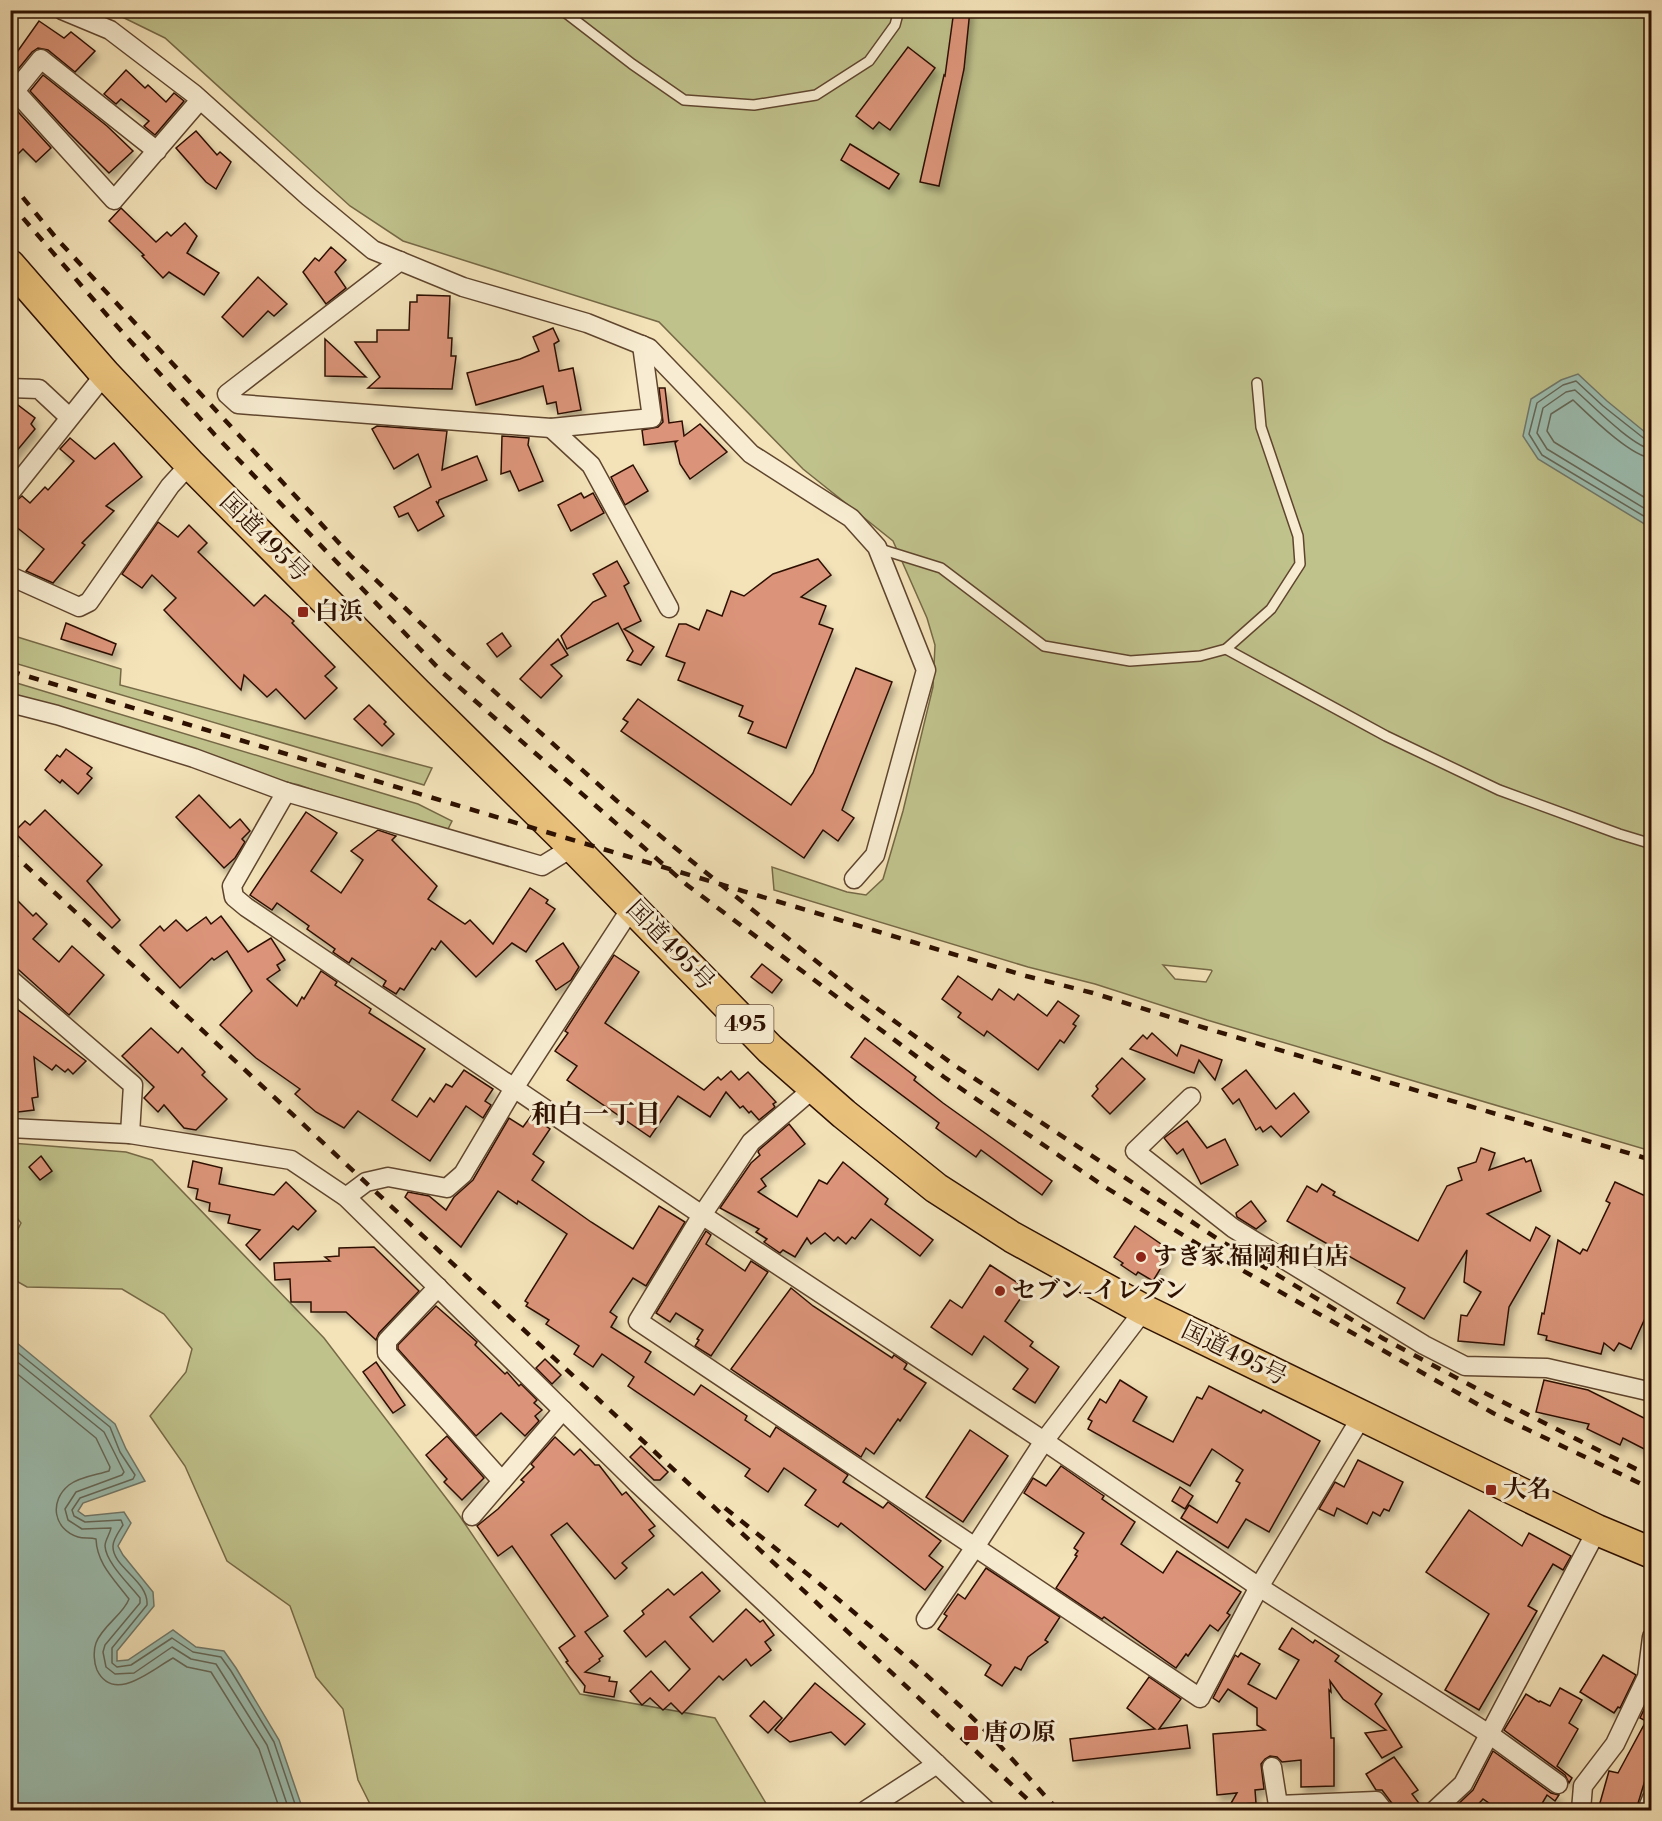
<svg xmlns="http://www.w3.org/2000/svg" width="1662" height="1821" font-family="'Libre Bodoni','Noto Serif JP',serif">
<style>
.green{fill:#c0c28c;stroke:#766946;stroke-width:1.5;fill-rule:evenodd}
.water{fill:#9cbeb1;stroke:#70786a;stroke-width:1.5}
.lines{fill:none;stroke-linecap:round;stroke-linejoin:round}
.shore{stroke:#646758;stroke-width:1.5}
.building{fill:#db9479;stroke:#2d1000;stroke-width:1.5;filter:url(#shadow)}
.service-casing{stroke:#5f452e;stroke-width:12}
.minor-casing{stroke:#5f452e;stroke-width:21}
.trunk-casing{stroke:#2d1000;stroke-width:33}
.service{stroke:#f8edd2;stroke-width:9}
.minor{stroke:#f8edd2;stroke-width:18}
.trunk{stroke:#eac27c;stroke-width:30}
.rail{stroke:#2d1000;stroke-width:4.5;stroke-dasharray:10 10;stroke-linecap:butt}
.poi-dot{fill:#8f2418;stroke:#f8edd2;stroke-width:2}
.labels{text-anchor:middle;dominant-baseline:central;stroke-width:6;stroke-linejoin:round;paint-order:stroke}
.shield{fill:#f8edd2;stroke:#6a523f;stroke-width:1.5}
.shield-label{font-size:22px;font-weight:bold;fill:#2d1000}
.street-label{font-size:24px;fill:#2d1000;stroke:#f8edd2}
.poi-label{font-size:24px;font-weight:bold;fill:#2d1000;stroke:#f8edd2;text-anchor:start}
.neighbourhood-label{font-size:26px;font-weight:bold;fill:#2d1000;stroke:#f8edd2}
</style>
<defs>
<filter id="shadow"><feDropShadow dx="3.5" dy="6" stdDeviation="3" flood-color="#0004"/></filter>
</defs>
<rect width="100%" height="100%" fill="#f4e3b9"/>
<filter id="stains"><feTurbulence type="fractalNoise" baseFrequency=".00333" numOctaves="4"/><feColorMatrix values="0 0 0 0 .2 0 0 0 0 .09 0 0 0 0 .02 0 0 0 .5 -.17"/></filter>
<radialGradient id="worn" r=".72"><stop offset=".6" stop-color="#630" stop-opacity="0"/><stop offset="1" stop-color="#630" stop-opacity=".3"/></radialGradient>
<g class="green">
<path d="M110,11H1651V1151L1207,1020L1095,984L1028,967L774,890L772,867L847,892L866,895L883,879L903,811L933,687L935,645L927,618L893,541L803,469L659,322L403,241L350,206L165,38ZM1163,965L1211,970L1212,971L1206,982L1175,979Z"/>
<polygon points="11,635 121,669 120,685 432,768 424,785 11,662"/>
<polygon points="10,681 418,804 452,821 445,835 299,785 265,777 11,700"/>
<polygon points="11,1143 126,1152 152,1160 324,1338 459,1515 580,1694 715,1718 770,1810 373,1810 358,1780 343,1709 316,1677 290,1606 227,1561 185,1466 150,1416 186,1372 192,1349 164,1314 122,1289 27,1287 11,1278 11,1243 21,1223 11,1210"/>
</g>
<g class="water">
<polygon points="1578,374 1607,401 1651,437 1651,528 1538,459 1523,436 1531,399 1561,380"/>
<polygon points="11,1338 115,1424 126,1449 145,1481 83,1503 78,1511 85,1516 124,1512 131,1523 118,1546 123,1555 153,1592 154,1606 117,1651 117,1661 128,1660 173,1630 196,1647 224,1651 236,1668 279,1740 303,1810 11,1810"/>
</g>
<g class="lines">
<g class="shore">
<polyline points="1652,441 1646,440 1603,406 1576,381 1563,385 1537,403 1529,434 1542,455 1652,521"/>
<path d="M1652,449C1634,448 1590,403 1575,390L1566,392L1543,408L1537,433L1547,449L1652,513"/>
<path d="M1652,458C1631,457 1589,415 1573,400L1551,414L1547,431L1554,442L1652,502"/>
<path d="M10,1346L110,1427L120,1452L135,1475L133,1479L80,1498L72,1510L74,1516L85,1522L121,1520L123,1525C120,1530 113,1539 113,1546C112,1567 149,1581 147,1605L112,1648V1663L117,1667L131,1665L172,1638L193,1652L221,1657L231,1671L274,1742L297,1810"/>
<path d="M10,1356L104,1432L124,1472L122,1475L76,1492L65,1509L68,1520L82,1529L111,1528C110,1534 105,1540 105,1546C106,1563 130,1585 140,1598V1603L105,1645L103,1652L106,1667L115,1674L134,1673L172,1647L191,1659L216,1664L267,1745L289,1810"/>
<path d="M10,1368L96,1438L110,1467L109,1471C96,1475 79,1477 69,1485C49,1501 53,1529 78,1537C84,1539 90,1537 96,1539C97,1564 114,1579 129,1599C123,1615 102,1626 96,1643C93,1651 94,1663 97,1670C114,1705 154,1668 173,1658L187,1667L211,1672L259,1749L280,1810"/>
</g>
</g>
<g class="building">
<polygon points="954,10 970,10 964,69 939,186 920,182 944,75 945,76"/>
<polygon points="39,21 64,38 71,32 95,51 75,72 48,50 38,48 32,52 10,79 10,62"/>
<polygon points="908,47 935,68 890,130 879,122 873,129 856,116"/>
<polygon points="126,70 145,88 148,85 166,102 174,93 184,101 155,135 144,126 149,121 121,99 116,104 104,94"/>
<polygon points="43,75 107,126 133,151 109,173 68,132 30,91"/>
<polygon points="10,103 51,148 36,162 23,149 10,162"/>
<polygon points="196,131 217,155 220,152 231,162 216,189 206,182 176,148"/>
<polygon points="850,144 899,174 889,189 841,160"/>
<polygon points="121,208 156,242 167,232 171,236 185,223 197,236 187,253 219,273 204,295 169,272 163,278 142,256 144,255 109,221"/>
<polygon points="331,247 346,260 335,272 346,288 326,304 303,272 315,258 319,261"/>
<polygon points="258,277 287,304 274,316 268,311 243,337 222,317"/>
<polygon points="417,295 450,296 448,338 452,338 451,356 456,356 452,389 368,388 380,377 355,342 377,342 377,330 409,330 410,302 417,302"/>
<polygon points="553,328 559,341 554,344 559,371 573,368 581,410 558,414 556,402 547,404 543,386 476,405 467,373 520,359 539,351 533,337"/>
<polygon points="325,339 366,377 325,376"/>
<polygon points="659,388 665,388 669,423 682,421 684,436 700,424 727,452 690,479 680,464 675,443 677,441 644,445 642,430 658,427 663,422"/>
<polygon points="10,399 35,418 31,424 35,429 10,459"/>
<polygon points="377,426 447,431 442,470 477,456 487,480 439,500 438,504 436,501 444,516 418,531 408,513 399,517 394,507 431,487 418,454 394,469 372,429"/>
<polygon points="502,436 529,438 528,445 543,481 519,491 510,471 501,474"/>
<polygon points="70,438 95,459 114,443 142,477 106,506 114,511 82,543 85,545 53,583 26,571 44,549 10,522 10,506 22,496 30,503 45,487 48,490 74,461 60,449"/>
<polygon points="633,465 648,491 625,505 611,477"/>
<polygon points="581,493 584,498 593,493 604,513 571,531 558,505"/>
<polygon points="158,522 178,537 189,525 207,543 198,552 254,606 265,595 294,621 292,623 335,667 325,676 337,688 305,719 276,689 267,697 244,675 241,690 164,610 176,598 152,575 142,588 122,574"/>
<polygon points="818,559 831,575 801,597 826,606 819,624 833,629 786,748 748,733 753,722 739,716 743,706 678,680 685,663 666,656 679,624 686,624 699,630 707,610 722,616 731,591 744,596 773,574"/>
<polygon points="617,561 629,583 624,586 641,621 624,629 654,647 641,665 627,660 633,651 618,623 567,649 561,636 593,602 606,596 593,574"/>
<polygon points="66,623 116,644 112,655 61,639"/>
<polygon points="502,633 511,646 497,657 487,644"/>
<polygon points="558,639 568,655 551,665 562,676 541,698 520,679"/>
<polygon points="856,668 892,682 842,810 854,818 838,841 823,830 804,858 621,731 628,722 623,719 638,699 791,805 813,773"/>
<polygon points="369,705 386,722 384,724 394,734 382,746 354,719"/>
<polygon points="66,749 92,768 87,774 92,778 78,794 62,780 60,783 45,770 57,755 60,757"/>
<polygon points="199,795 230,828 240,819 250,831 242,839 245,842 235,858 224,868 176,817"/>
<polygon points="45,810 102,865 87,881 120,920 112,928 14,832 25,821 30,825"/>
<polygon points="306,812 337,833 311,871 341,893 363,860 351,851 378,830 396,836 392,840 437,886 428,899 465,924 470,920 493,944 530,888 548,900 546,903 555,909 526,952 512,943 476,977 441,941 435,950 432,948 404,990 400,988 396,994 383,986 386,981 352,958 349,963 333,952 335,949 307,929 309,926 277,903 272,910 250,895"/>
<polygon points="10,893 33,916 36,913 47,924 33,939 59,962 72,946 104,975 69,1015 10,962"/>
<polygon points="221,916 248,952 271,938 285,960 277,965 280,970 267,979 297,1006 302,997 304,999 321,971 337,982 335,985 371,1009 369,1013 425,1049 392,1100 417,1117 430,1098 434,1102 446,1084 452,1087 464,1070 493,1089 485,1101 491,1105 483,1118 466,1106 430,1161 358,1111 344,1128 316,1112 295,1094 300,1089 256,1058 220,1025 252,991 227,951 214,960 212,958 180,988 140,945 160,926 164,931 176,920 187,931 206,917 211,924"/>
<polygon points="563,943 579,967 571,980 556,990 536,961"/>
<polygon points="614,955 639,972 605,1023 704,1090 718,1077 721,1080 731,1071 739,1080 748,1072 776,1102 773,1104 775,1107 759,1120 751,1111 749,1113 743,1106 740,1108 726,1092 710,1117 678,1096 650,1137 567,1080 577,1066 555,1051 568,1033 565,1031"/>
<polygon points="762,964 782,980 772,993 751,977"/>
<polygon points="958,976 992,1000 999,989 1014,1000 1018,994 1047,1016 1058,1001 1079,1016 1073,1024 1076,1026 1064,1043 1060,1040 1038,1070 987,1031 984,1036 958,1017 961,1013 942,999"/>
<polygon points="10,1004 86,1061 73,1074 68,1069 65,1072 56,1065 52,1070 34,1057 38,1097 32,1098 34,1110 10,1113"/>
<polygon points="151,1028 178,1053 182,1048 205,1072 202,1075 227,1099 196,1130 184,1128 164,1105 158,1112 144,1098 154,1087 122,1056"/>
<polygon points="1152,1033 1177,1056 1181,1045 1222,1060 1215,1080 1199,1060 1194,1073 1130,1049 1143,1035 1147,1039"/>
<polygon points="865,1038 916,1077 914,1080 943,1103 1052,1181 1042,1195 981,1150 976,1157 936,1128 939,1123 851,1057"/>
<polygon points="1122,1058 1145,1079 1110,1114 1092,1096 1098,1089 1096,1086"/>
<polygon points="1246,1070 1276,1109 1294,1093 1309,1112 1281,1137 1271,1126 1263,1132 1260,1127 1256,1130 1239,1099 1233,1104 1222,1089"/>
<polygon points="531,1116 550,1129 533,1154 544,1162 532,1180 591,1222 633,1249 659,1206 685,1222 646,1286 633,1278 610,1312 617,1317 611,1327 651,1352 645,1362 694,1395 701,1385 747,1416 745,1420 770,1437 776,1427 848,1475 843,1482 883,1508 888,1502 941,1541 929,1556 943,1567 925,1590 841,1523 838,1527 805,1505 816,1490 784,1468 768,1492 745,1476 750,1469 628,1386 634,1377 602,1354 593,1367 574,1354 579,1346 546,1324 549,1320 526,1306 528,1303 525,1301 567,1234 518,1201 517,1204 498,1191 461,1247 405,1197 408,1192 429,1196 446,1210 454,1197 473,1180 509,1118 523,1127"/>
<polygon points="1187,1121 1207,1148 1225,1139 1238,1165 1201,1184 1183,1149 1177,1154 1164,1138"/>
<polygon points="789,1124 805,1144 761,1179 766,1186 758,1192 797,1217 819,1180 827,1184 843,1162 888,1199 885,1204 933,1240 920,1256 871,1219 855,1239 852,1237 846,1244 838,1237 834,1241 825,1233 811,1244 807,1238 795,1257 783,1250 780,1253 764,1242 767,1239 756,1232 759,1229 720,1208 751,1163 760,1155 758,1152 759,1150"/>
<polygon points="1481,1148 1495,1153 1489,1170 1524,1158 1526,1162 1531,1160 1541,1191 1487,1214 1530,1241 1536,1227 1550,1236 1509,1307 1504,1345 1458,1341 1461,1315 1467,1316 1481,1292 1464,1282 1467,1250 1424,1319 1397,1303 1405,1288 1287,1221 1307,1186 1317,1192 1322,1184 1335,1192 1333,1195 1418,1241 1447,1186 1462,1180 1458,1168 1476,1162"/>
<polygon points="41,1156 52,1171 40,1180 29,1167"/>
<polygon points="193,1161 222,1168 219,1184 274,1195 286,1182 316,1211 298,1230 293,1226 260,1260 246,1245 260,1230 228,1223 230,1215 209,1211 210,1203 196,1199 198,1189 188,1187"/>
<polygon points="1615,1182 1652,1199 1652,1303 1631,1349 1619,1343 1614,1351 1604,1343 1601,1354 1546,1340 1547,1336 1538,1334 1542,1313 1544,1314 1558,1240 1580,1254 1583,1249 1587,1251 1610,1203 1606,1201"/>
<polygon points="1251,1201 1266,1221 1256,1229 1237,1217 1236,1213"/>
<polygon points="1135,1226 1171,1251 1153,1281 1138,1272 1136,1275 1121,1265 1123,1263 1114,1257"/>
<polygon points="706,1231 711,1235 706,1244 745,1271 751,1261 768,1272 711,1356 695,1346 699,1340 697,1339 703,1330 676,1313 670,1322 656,1313"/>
<polygon points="374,1247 419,1291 379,1333 376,1340 346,1312 311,1312 311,1302 291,1302 290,1279 275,1280 274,1263 330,1261 325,1257 339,1256 339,1248"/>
<polygon points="990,1265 1027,1289 1005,1321 1033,1342 1030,1346 1059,1367 1035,1403 1013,1389 1028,1369 984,1336 972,1355 931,1327 950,1300 962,1308"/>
<polygon points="791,1288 813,1306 892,1358 894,1355 907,1364 904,1369 926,1383 900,1421 898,1419 874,1454 866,1448 861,1457 731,1369"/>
<polygon points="436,1306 477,1342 475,1345 505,1374 507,1372 519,1386 521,1384 537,1400 534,1403 542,1410 535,1416 539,1421 525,1436 501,1413 476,1436 398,1349 398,1345"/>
<polygon points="545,1359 561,1375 552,1384 536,1368"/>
<polygon points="376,1362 405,1405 393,1413 363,1372"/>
<polygon points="1120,1380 1147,1397 1133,1421 1173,1442 1197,1397 1202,1399 1209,1386 1261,1413 1263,1410 1320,1441 1269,1532 1246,1519 1228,1548 1181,1518 1189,1505 1217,1523 1240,1483 1236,1481 1243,1470 1212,1449 1190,1486 1088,1429 1092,1421 1088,1419 1100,1399 1106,1403"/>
<polygon points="1544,1380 1588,1390 1652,1422 1652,1453 1623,1438 1620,1445 1587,1429 1589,1424 1536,1412"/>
<polygon points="970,1430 1008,1456 963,1522 926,1497"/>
<polygon points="447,1436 484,1478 462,1500 444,1482 447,1479 426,1455"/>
<polygon points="555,1437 574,1455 580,1449 595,1465 599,1465 622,1495 626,1492 655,1526 649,1530 654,1536 622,1563 627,1568 615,1579 567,1523 551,1535 608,1616 585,1632 603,1656 599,1659 600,1661 585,1672 610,1677 609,1681 617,1682 614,1697 584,1692 585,1686 566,1662 568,1661 559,1648 575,1636 512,1546 498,1556 477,1526 498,1509 524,1482 521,1480 534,1467 531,1464"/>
<polygon points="641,1446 668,1472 660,1480 654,1480 630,1457"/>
<polygon points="1358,1460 1403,1482 1389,1511 1384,1509 1380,1516 1373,1512 1367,1524 1337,1508 1334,1516 1319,1509 1335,1482 1344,1487"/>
<polygon points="1061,1466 1101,1494 1104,1496 1102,1499 1135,1522 1121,1544 1163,1573 1177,1551 1241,1592 1227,1613 1230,1615 1218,1631 1210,1625 1188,1656 1186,1654 1176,1668 1104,1617 1102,1619 1056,1588 1077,1556 1075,1555 1078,1551 1074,1548 1084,1533 1024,1493 1033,1478 1046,1486"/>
<polygon points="1180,1487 1193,1496 1185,1509 1172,1501"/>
<polygon points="1469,1510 1522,1546 1529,1533 1571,1556 1563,1570 1553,1564 1528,1606 1537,1611 1479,1710 1445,1690 1489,1614 1426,1572"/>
<polygon points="986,1568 1060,1617 1045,1640 1048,1642 1028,1657 1021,1670 1015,1667 1002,1686 985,1675 991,1665 938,1629 947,1616 944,1614 958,1594 965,1599"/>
<polygon points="702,1572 720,1591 690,1617 713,1642 746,1609 760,1622 763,1620 774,1635 765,1642 771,1650 751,1666 746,1659 723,1680 719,1676 682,1714 671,1703 663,1710 650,1698 642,1705 630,1691 651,1671 669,1691 690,1669 665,1641 646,1657 624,1631 644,1614 642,1611 668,1589 674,1595"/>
<polygon points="1292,1628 1313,1643 1315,1640 1339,1656 1335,1661 1382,1694 1375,1704 1402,1747 1382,1758 1365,1733 1386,1730 1343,1699 1330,1681 1331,1692 1329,1690 1331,1738 1334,1738 1334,1786 1301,1787 1301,1760 1282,1762 1277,1757 1270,1756 1265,1759 1261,1764 1264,1789 1255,1790 1256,1803 1230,1805 1237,1793 1217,1795 1213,1734 1265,1730 1257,1725 1257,1708 1228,1689 1219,1702 1213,1698 1235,1655 1238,1657 1241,1653 1260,1664 1248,1684 1276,1699 1299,1660 1279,1649"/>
<polygon points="1603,1655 1636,1675 1620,1708 1618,1707 1614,1713 1580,1692"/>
<polygon points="1149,1677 1181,1699 1159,1729 1187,1725 1190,1748 1073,1761 1070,1739 1155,1729 1127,1708"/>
<polygon points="815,1683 865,1724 845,1745 831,1732 790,1742 775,1730"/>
<polygon points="1560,1688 1582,1700 1569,1723 1578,1729 1557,1766 1572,1778 1569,1783 1565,1775 1504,1730 1526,1694 1539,1702 1540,1701 1550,1706"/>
<polygon points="1650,1697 1652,1698 1652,1757 1636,1810 1598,1810 1609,1771 1618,1773 1646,1721 1640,1718"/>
<polygon points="764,1701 782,1718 768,1733 750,1716"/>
<polygon points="1493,1751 1551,1793 1559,1795 1555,1801 1547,1795 1540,1807 1536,1805 1532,1810 1499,1810 1483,1799 1473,1810 1452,1810 1473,1790"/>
<polygon points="1394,1757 1418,1790 1412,1794 1424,1810 1397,1810 1382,1790 1376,1790 1366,1774"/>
</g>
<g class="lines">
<g class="service-casing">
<g id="service">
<polyline points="562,10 632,64 684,100 754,105 816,95 869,61 895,25 899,10"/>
<polyline points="877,548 941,568 1044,646 1130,661 1200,656 1226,649 1271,609 1300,564 1298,536 1261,427 1257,383"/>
<polyline points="1226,649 1386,736 1499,790 1619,834 1652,844"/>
</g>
</g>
<g class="minor-casing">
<g id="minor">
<polyline points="62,10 110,30 194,94 309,197 373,250 463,287 587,323 649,348 751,454 851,518 877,547 926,670 875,855 854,879"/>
<polyline points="157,151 41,59 15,91 114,200 200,100"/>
<polyline points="400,261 227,394 238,404 551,428 652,418 642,345"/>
<polyline points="10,388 39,389 69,417"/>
<polyline points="551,428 591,465 669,608"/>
<polyline points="10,493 105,374"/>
<polyline points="10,576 79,607 89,602 170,486 190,464"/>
<polyline points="10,703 57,715 194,758 286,792 542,866 573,847"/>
<polyline points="286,792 232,886 234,897 246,907 702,1215 1044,1441 1259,1587 1489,1734 1558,1784"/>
<polyline points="10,979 133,1085 130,1134"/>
<polyline points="814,1088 751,1142 702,1215 638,1321 1200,1698 1259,1587 1362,1416"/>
<polyline points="1191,1097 1135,1151 1233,1228 1424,1345 1465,1366 1547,1368 1652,1392"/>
<polyline points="10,1128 130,1134 291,1160 346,1197 638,1484 986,1810"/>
<polyline points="346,1197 366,1182 388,1177 447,1188 463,1174 514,1088 632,907"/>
<polyline points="438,1287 387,1341 387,1353 502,1481"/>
<polyline points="472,1516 563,1410"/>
<polyline points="926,1619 975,1547 1044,1441 1144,1310"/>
<polyline points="1272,1767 1278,1805 1376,1801 1383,1810"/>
<polyline points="866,1810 937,1764"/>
<polyline points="1435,1810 1463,1784 1597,1530"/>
<polyline points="1581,1810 1583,1786 1615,1744 1647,1677 1652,1637"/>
<polyline points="1647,1810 1652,1798"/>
</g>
</g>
<g class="trunk-casing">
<polyline id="trunk" points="10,265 105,374 190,464 417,693 573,847 770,1049 844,1114 936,1188 1012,1237 1144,1310 1597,1530 1652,1553"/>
</g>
<use href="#service" class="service"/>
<use href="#minor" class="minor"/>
<use href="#trunk" class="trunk"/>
<g class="rail">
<polyline points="10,182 57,239 351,556 458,659 617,801 851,989 954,1065 1221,1241 1384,1339 1483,1392 1652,1477"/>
<polyline points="10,203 106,314 215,435 443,673 687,885 944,1077 1105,1187 1212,1253 1493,1413 1652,1489"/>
<polyline points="10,671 1026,976 1093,993 1205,1028 1652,1160"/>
<polyline points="10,851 1039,1810"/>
<path d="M725,1508C812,1577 898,1646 978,1723C1006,1751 1032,1782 1058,1810"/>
</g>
</g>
<g class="poi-dot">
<rect x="297" y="606" width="12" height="12" rx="3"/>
<circle cx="1141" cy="1257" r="6"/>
<circle cx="1000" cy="1291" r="6"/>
<rect x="1485" y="1484" width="12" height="12" rx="3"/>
<rect x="963" y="1725" width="16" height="16" rx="3"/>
</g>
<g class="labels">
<rect class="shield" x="716.5" y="1005" width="57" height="38" rx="4.5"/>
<g class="shield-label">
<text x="745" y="1024">495</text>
</g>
<g class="street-label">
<text transform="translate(264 538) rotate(45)">国道495号</text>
<text transform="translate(670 946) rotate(46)">国道495号</text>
<text transform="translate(1234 1354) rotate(26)">国道495号</text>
</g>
<g class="poi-label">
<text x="315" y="612">白浜</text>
<text x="1153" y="1257">すき家 福岡和白店</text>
<text x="1012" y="1291">セブン-イレブン</text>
<text x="1503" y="1490">大名</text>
<text x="984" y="1733">唐の原</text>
</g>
<g class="neighbourhood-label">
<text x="596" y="1115">和白一丁目</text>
</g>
</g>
<rect width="1662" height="1821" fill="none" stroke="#f4e3b9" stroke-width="36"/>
<rect x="12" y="12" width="1638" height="1797" fill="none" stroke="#2d1000" stroke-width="3"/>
<rect x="18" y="18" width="1626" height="1785" fill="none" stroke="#2d1000" stroke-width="1.5"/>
<rect width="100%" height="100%" filter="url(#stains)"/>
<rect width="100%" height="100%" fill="url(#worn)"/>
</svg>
